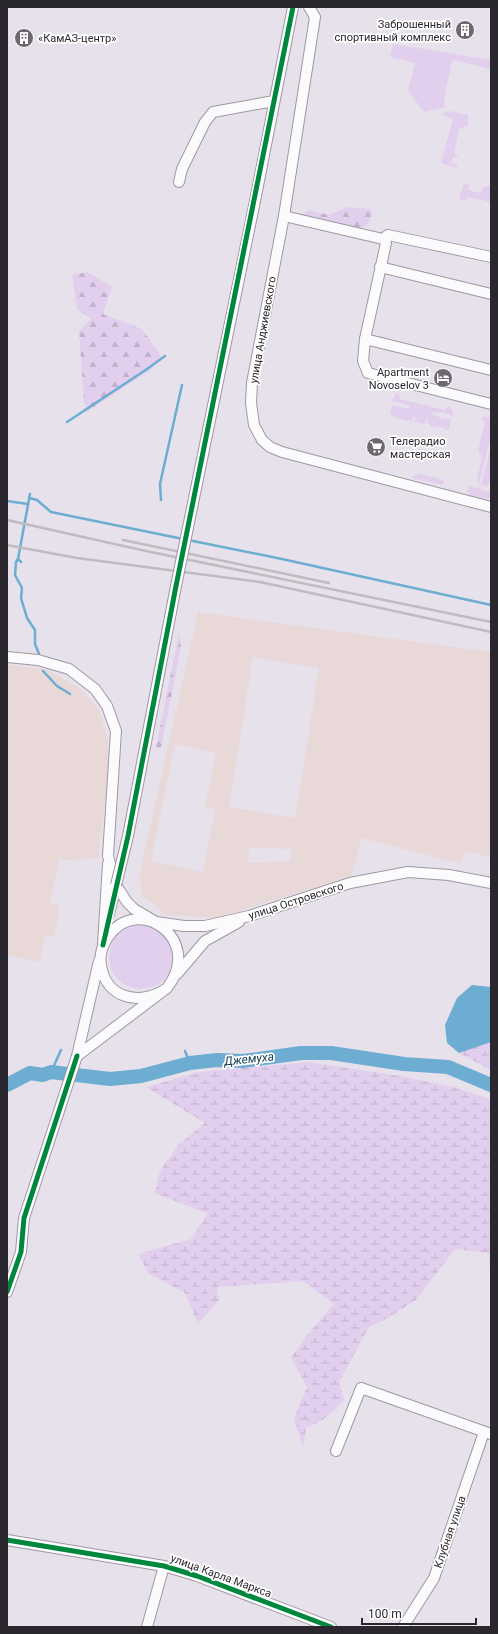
<svg xmlns="http://www.w3.org/2000/svg" width="498" height="1634" font-family="Roboto,sans-serif">
<style>
.industrial{fill:#e8d9d8;fill-rule:evenodd}
.green{fill:#e2cfee}
.forest{fill:url(#forest-firs)}
.wetland{fill:url(#wetland-marsh)}
.water{fill:#6cadd1}
.lines{fill:none;stroke-linecap:round;stroke-linejoin:round}
.stream{stroke:#6cadd1;stroke-width:2.5}
.river{stroke:#6cadd1;stroke-width:14}
.minor-casing{stroke:#9e99a1;stroke-width:12}
.minor{stroke:#fbfafc;stroke-width:10}
.rail{stroke:#bebcc0;stroke-width:2.5}
.minor-bridge-casing{stroke:#9e99a1;stroke-width:12;stroke-linecap:butt}
.minor-bridge{stroke:#fbfafc;stroke-width:10}
.cycleway-casing{stroke:#fff;stroke-width:8}
.cycleway{stroke:#00873e;stroke-width:5}
.labels{text-anchor:middle;dominant-baseline:central;stroke-width:3.5;stroke-linejoin:round;paint-order:stroke}
.poi-label{font-size:11px;fill:#2b272e;stroke:#fff;text-anchor:end}
.street-label{font-size:11px;fill:#2b272e;stroke:#fff}
.water-label{font-size:12px;font-style:italic;fill:#174054;stroke:#fff}
</style>
<defs>
<pattern id="forest-firs" width="22" height="20" patternUnits="userSpaceOnUse"><rect width="22" height="20" fill="#e2cfee"/><path d="M5 1l3.5 6h-7zM16 11l3.5 6h-7z" fill="#c2b2cc"/></pattern>
<pattern id="wetland-marsh" width="20" height="14" patternUnits="userSpaceOnUse"><rect width="20" height="14" fill="#e2cfee"/><path d="M1 5h8M5 5V1M11 12h8M15 12V8" fill="none" stroke="#c2b2cc"/></pattern>
</defs>
<rect width="100%" height="100%" fill="#e7e1ec"/>
<g class="industrial">
<path d="M198,612L491,652V857L464,851L461,864L362,838L351,876L216,918L166,915L141,894L140,872ZM253,657L319,668L295,818L229,807ZM175,744L216,753L205,807L215,809L203,872L151,861ZM249,848L291,849V861L248,863Z"/>
<polygon points="7,665 46,669 81,689 100,712 108,741 109,766 98,859 59,860 50,902 60,906 54,937 45,935 40,962 7,955"/>
</g>
<g class="green">
<polygon points="393,44 491,60 491,69 453,60 452,62 444,99 445,107 424,112 408,91 415,63 390,57"/>
<polygon points="450,111 468,115 468,125 459,129 454,153 459,158 453,157 451,163 458,165 456,168 441,163 453,119 445,116 443,114 446,112"/>
<polygon points="464,183 469,185 468,190 481,193 482,188 491,185 491,202 468,197 466,201 459,199"/>
<path d="M396,394H399L400,399L445,410L448,406L451,407L453,412L452,417L449,414L432,412V414L441,418L451,419L449,430H445V428L430,426V424H427L428,419H426L425,424L415,422L416,417L414,416L412,421C404,420 395,419 390,413L392,405L409,409L410,406L402,404L403,403L392,401Z"/>
<polygon points="483,416 491,418 491,435 479,484 477,480 482,456 478,452 485,421 482,420"/>
<polygon points="491,446 491,477 487,487 481,485"/>
<polygon points="419,473 444,480 443,485 411,478"/>
<polygon points="469,486 491,492 489,498 486,501 469,497 470,493 467,492"/>
<circle cx="141" cy="957" r="32"/>
</g>
<g class="forest">
<polygon points="347,207 370,209 372,212 369,223 360,230 301,216 308,210 329,215"/>
<polygon points="87,272 112,287 103,314 142,329 161,356 152,369 88,411 84,401 79,331 91,319 77,309 72,275"/>
<polygon points="179,633 181,648 161,748 156,747"/>
</g>
<g class="wetland">
<polygon points="488,1042 491,1042 491,1070 459,1053"/>
<polygon points="308,1062 400,1076 454,1087 491,1100 491,1292 489,1253 455,1249 416,1300 388,1318 369,1327 339,1382 344,1400 324,1419 306,1428 303,1448 294,1418 307,1387 291,1358 308,1334 334,1304 303,1281 217,1287 219,1300 198,1324 185,1293 148,1273 138,1254 191,1239 208,1214 155,1193 160,1171 179,1144 205,1123 146,1087 199,1072"/>
</g>
<polygon class="water" points="472,985 491,987 491,1042 459,1053 447,1043 445,1025 457,998"/>
<g class="lines">
<g class="stream">
<polyline points="67,422 147,369 165,356"/>
<polyline points="29,498 37,500 51,512 183,539"/>
<polyline points="161,500 160,484 182,385"/>
<polyline points="7,501 28,504"/>
<polyline points="188,540 282,559 491,605"/>
<polyline points="18,559 16,562 15,575 22,588 21,598 27,618 35,630 35,644 39,654"/>
<polyline points="21,562 18,559 30,494"/>
<polyline points="43,671 57,686 70,694"/>
<polyline points="185,1051 190,1063"/>
<polyline points="51,1072 61,1050"/>
</g>
<polyline class="river" points="7,1085 30,1073 43,1075 51,1072 110,1079 141,1076 190,1063 217,1060 243,1061 301,1053 331,1053 404,1064 448,1067 491,1085"/>
<g class="minor-casing">
<g id="minor">
<polyline points="309,7 315,17 284,216 252,383 251,403 254,425 262,440 270,447 282,452 491,507"/>
<polyline points="179,182 182,169 205,122 213,112 274,101"/>
<polyline points="255,201 293,7"/>
<polyline points="284,216 383,239 386,243 365,339"/>
<polyline points="383,239 388,235 491,257"/>
<polyline points="380,267 491,294"/>
<polyline points="491,370 365,339 363,361 368,373 491,404"/>
<polyline points="7,657 38,660 69,669 95,689 107,706 116,731 108,856 116,885 127,902 134,909 156,922 184,926 205,926 249,916 350,883 408,872 449,875 491,883"/>
<polyline points="109,914 116,885"/>
<polyline points="103,944 108,864"/>
<polyline points="177,974 205,941 239,922"/>
<path d="M77,1056L167,988C205,939 137,893 108,937C102,946 99,954 101,965C106,1000 142,1006 167,988"/>
<polyline points="7,1292 21,1252 24,1218 77,1056 99,961"/>
<polyline points="336,1451 361,1388 491,1434"/>
<polyline points="7,1540 164,1566 197,1576 331,1627"/>
<polyline points="147,1627 164,1566"/>
<polyline points="403,1627 434,1578 484,1432"/>
</g>
</g>
<use href="#minor" class="minor"/>
<g class="rail">
<polyline points="7,520 146,551 491,622"/>
<polyline points="123,540 329,583"/>
<polyline points="7,545 77,558 260,582 491,632"/>
</g>
<g class="minor-bridge-casing">
<polyline id="minor-bridge" points="116,885 128,836 176,586 255,201"/>
</g>
<use href="#minor-bridge" class="minor-bridge"/>
<g class="cycleway-casing">
<g id="cycleway">
<polyline points="103,945 128,836 176,586 293,7"/>
<polyline points="7,1292 21,1252 24,1218 77,1056"/>
<polyline points="7,1540 164,1566 197,1576 331,1627"/>
</g>
</g>
<use href="#cycleway" class="cycleway"/>
</g>
<defs>
<g id="building-disc" transform="scale(1)"><circle r="9.5" fill="#6d6870" stroke="#fff"/><path d="M-4-6H4V6H1V3H-1V6H-4ZM-2.5-4.3h1.7v1.8h-1.7ZM.8-4.3h1.7v1.8H.8ZM-2.5-1h1.7V.8h-1.7ZM.8-1h1.7V.8H.8Z" fill="#fff"/></g>
<g id="hotel-disc" transform="scale(1)"><circle r="9.5" fill="#6d6870" stroke="#fff"/><path d="M-6-4.5h1.5V1H6V5H4.5V3h-9V5H-6ZM-4 0a1.8 1.8 0 1 1 3.6 0ZM.5 0V-2.5h3Q6-2.5 6 0Z" fill="#fff"/></g>
<g id="supermarket-disc" transform="scale(1)"><circle r="9.5" fill="#6d6870" stroke="#fff"/><path d="M-6-5.5h2.5l.6 2H6L4.5 2H-2.5L-4.4-4H-6ZM-1.5 3.2a1.3 1.3 0 1 0 .1 0ZM3 3.2a1.3 1.3 0 1 0 .1 0Z" fill="#fff"/></g>
</defs>
<g fill-rule="evenodd">
<use href="#building-disc" x="465" y="30"/>
<use href="#building-disc" x="24" y="38"/>
<use href="#hotel-disc" x="443" y="378"/>
<use href="#supermarket-disc" x="376" y="447"/>
</g>
<g class="labels">
<g class="poi-label">
<text x="451" y="24">Заброшенный<tspan x="451" dy="13">спортивный комплекс</tspan></text>
<text x="38" y="38" text-anchor="start">«КамАЗ-центр»</text>
<text x="429" y="372">Apartment<tspan x="429" dy="13">Novoselov 3</tspan></text>
<text x="390" y="441" text-anchor="start">Телерадио<tspan x="390" dy="13">мастерская</tspan></text>
</g>
<g class="street-label">
<text transform="translate(263 330) rotate(-80)">улица Анджиевского</text>
<text transform="translate(296 901) rotate(-18)">улица Островского</text>
<text transform="translate(450 1532) rotate(-71)">Клубная улица</text>
<text transform="translate(221 1576) rotate(20)">улица Карла Маркса</text>
</g>
<g class="water-label">
<text transform="translate(249 1059) rotate(-6)">Джемуха</text>
</g>
</g>
<rect width="498" height="1634" fill="none" stroke="#2b272e" stroke-width="16"/>
<path d="M362 1618v6h114v-6" fill="none" stroke="#2b272e" stroke-width="2"/>
<text x="368" y="1618" font-size="12" fill="#2b272e" stroke="#ffffff" stroke-width="3" paint-order="stroke">100 m</text>
</svg>
